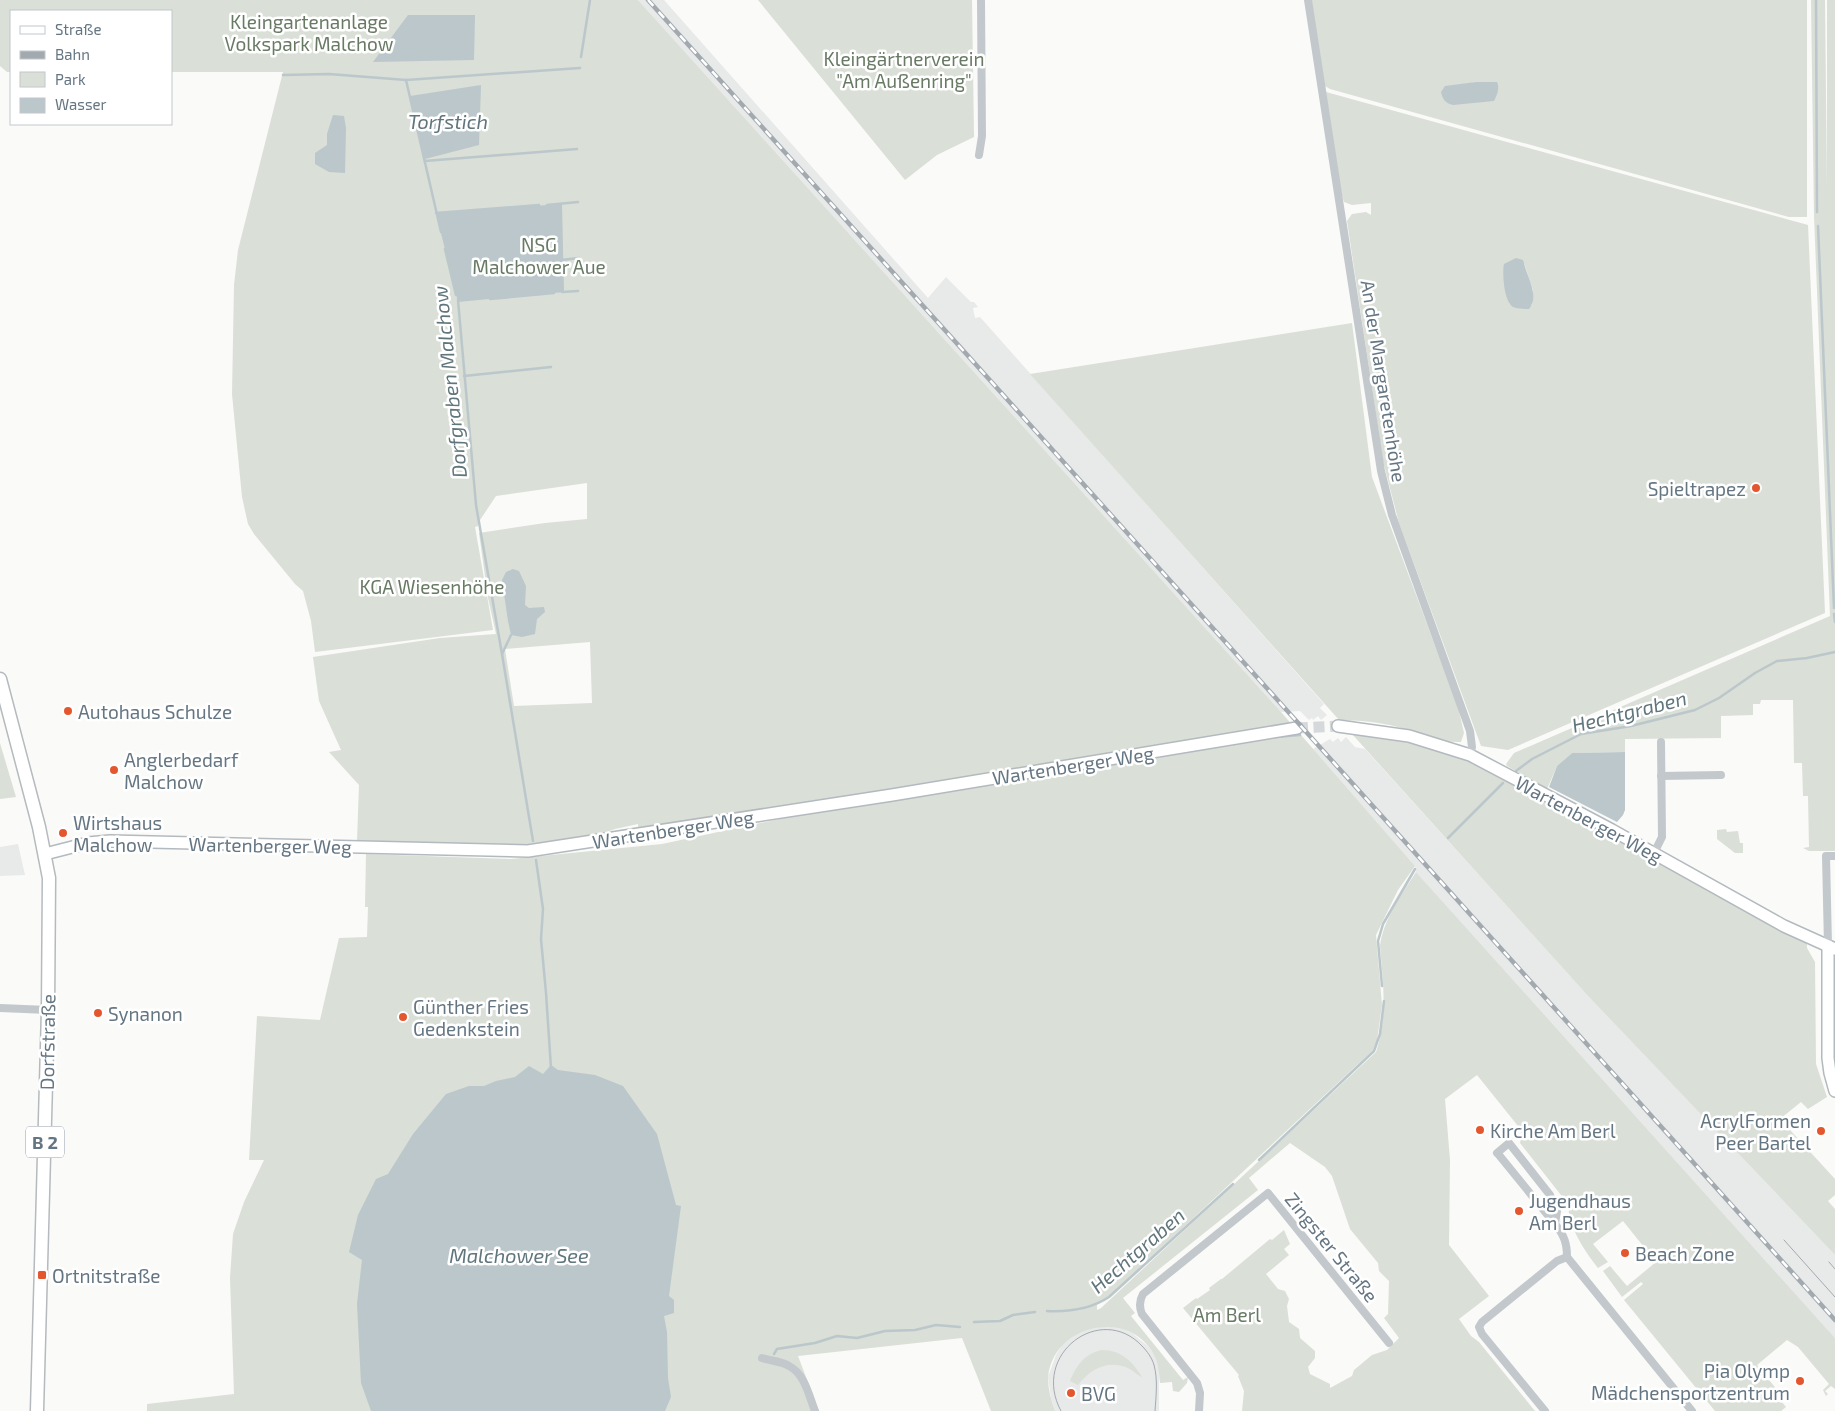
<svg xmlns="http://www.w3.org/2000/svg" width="1835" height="1411" font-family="'Exo 2',sans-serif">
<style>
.built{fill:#e8e9e9}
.green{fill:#dadfd7;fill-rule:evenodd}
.water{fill:#bbc7cb}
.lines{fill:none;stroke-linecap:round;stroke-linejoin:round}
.stream{stroke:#bbc7cb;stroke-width:2.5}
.secondary-tunnel{stroke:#d5d9db;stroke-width:11;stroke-dasharray:11 5.5;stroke-linecap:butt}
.secondary-casing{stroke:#b3babf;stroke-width:14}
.primary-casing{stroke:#b5babe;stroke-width:15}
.street{stroke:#c3c8cc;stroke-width:8}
.secondary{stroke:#fff;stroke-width:11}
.primary{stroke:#fff;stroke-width:12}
.tram{stroke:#a2aab0;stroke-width:1}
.rail-casing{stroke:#a2aab0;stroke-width:4.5}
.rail{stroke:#fff;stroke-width:2.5;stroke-dasharray:8;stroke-linecap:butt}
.poi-dot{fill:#e4572e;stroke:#fff;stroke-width:2}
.labels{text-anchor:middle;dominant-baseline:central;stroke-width:5;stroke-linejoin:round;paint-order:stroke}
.shield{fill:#fff;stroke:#939fa8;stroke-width:1}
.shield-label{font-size:18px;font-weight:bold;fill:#657683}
.park-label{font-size:19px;fill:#687a64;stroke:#fff}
.street-label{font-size:19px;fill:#657683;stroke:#fff}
.poi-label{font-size:19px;fill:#657683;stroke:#fff;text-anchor:start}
.water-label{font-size:20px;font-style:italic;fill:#60757c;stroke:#fff}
</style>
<rect width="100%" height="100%" fill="#fafaf8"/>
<g class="built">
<polygon points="638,0 664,0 928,298 946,277 971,302 974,302 978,307 973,308 975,318 980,317 1324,704 1320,708 1327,715 1321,720 1318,716 1313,720 1312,718 1309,720 1300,711 1281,712"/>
<polygon points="1346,737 1355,747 1365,749 1588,996 1835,1255 1835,1338 1416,872 1415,866 1313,749 1330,739 1333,742 1338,738 1341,742"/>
<polygon points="18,844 25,875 0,876 0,847"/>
<polygon points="1105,1326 1123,1329 1132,1333 1149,1347 1155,1356 1159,1367 1159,1411 1055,1411 1051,1398 1048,1377 1056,1355 1062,1345 1077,1333 1096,1327"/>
</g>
<g class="green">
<path d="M0,0H638L1281,712L1415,866L1398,890L1376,935L1382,1005L1377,1041L1373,1050L1109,1297L1097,1304V1310L1101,1308L1376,1052C1388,1017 1383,982 1380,946C1383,920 1402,894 1416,872L1835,1338V1389L1831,1386L1825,1391L1828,1394L1826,1396L1823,1390L1829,1384L1798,1347L1787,1340L1757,1365L1778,1391L1775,1394L1786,1407L1781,1411H1715L1624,1300L1643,1284L1641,1282L1622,1297L1603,1271L1610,1266L1627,1286L1656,1262L1623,1221L1593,1244L1608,1262L1598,1268C1584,1250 1569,1228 1568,1204L1520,1143L1522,1134L1518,1126L1477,1075L1445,1099L1450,1160L1449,1245L1489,1296L1459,1319L1471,1336L1479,1342L1535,1411H1242L1244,1391L1238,1376L1239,1375L1183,1308L1196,1298L1197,1299L1210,1290L1209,1288L1221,1279H1222L1270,1239L1272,1240L1284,1230L1290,1244L1284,1249L1289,1255L1266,1274L1278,1289L1285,1291L1289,1299L1287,1306L1289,1322L1299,1329L1300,1338L1315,1351V1358L1308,1367L1310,1374L1330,1384V1388L1352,1376L1354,1370L1372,1355L1387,1350L1399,1338L1384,1318L1388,1314L1389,1281L1379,1271L1378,1263L1350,1229L1332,1176L1325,1167L1290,1143L1249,1178L1258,1190L1123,1298L1135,1313L1131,1316L1183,1380L1188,1377L1187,1383L1179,1392L1173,1391L1172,1382L1160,1383C1159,1374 1159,1365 1155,1357C1132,1307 1052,1323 1048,1378C1048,1389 1051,1400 1055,1411H991L962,1338L798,1356L819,1411H147V1404L234,1394L230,1278L233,1234L244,1202L264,1160H249L257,1016L320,1020L339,938L367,937L368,907H365L366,854L511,859L662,844L789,817L787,805L638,830V824L615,829L604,833L530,845L357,841L359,785L329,752L341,750L319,701L313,657L440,638L496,634L488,598L479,533L545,523L587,519V483L496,496L478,523V526L475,527L493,630L315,652L311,621L303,591L295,584L254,534L248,524L242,497L232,394L234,285L238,250L283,72H171V11H11V72H7L0,66ZM590,642L592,703L514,706L505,649Z"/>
<polygon points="758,0 972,0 974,137 937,155 905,180"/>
<path d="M1311,0H1807V217H1789L1330,89L1325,86ZM1476,82L1492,102L1467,84Z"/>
<polygon points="1811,0 1825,0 1827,191 1827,0 1835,0 1835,851 1809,851 1803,848 1809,847 1808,796 1803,796 1802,763 1794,763 1793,700 1761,700 1760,704 1753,704 1753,715 1721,716 1721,738 1625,739 1625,752 1572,753 1557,766 1547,789 1507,766 1506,764 1514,753 1830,616 1814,216"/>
<path d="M1326,92L1808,225L1825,613L1508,750L1481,746L1399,523L1383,461L1347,221L1352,214L1366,212L1371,215V203L1352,205L1344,202L1340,188ZM1524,263L1533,290L1532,305C1523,309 1517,310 1509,303Z"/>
<path d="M1352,323L1372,477L1458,707L1464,733L1461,742C1442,743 1423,734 1405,729C1385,723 1360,719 1340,721L1030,374Z"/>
<polygon points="1352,734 1417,744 1446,752 1477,764 1642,852 1785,933 1807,943 1807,948 1815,962 1816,1064 1827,1097 1808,1109 1801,1102 1780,1119 1835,1179 1835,1195 1828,1201 1835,1209 1835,1255 1588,996"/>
<polygon points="0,743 16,797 0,799"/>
<polygon points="1726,829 1727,832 1738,831 1740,843 1743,843 1743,853 1735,853 1717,839 1717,830"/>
<path d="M1102,1350C1121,1350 1133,1362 1142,1377C1138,1376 1134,1371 1130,1369C1109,1359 1091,1368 1078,1385L1070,1381C1077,1365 1084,1354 1102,1350Z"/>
</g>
<g class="water">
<polygon points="408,15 475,15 474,60 373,62"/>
<path d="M1476,82H1497C1500,88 1497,95 1494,101L1453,105C1445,103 1443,100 1441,92L1445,86Z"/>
<polygon points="481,85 479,145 425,159 410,96"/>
<polygon points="333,115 344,116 346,128 345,173 329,172 315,164 315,153 327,145 327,134"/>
<polygon points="562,204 564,292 458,302 436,213"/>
<path d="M1516,258L1523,260L1524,263C1527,277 1540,296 1529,309C1524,309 1518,309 1513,307C1504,302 1502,273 1504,264Z"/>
<polygon points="513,569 519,571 526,586 525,605 529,608 544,607 545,612 537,619 535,634 522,637 511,635 508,621 502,580 506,572"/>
<polygon points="1625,752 1625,810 1623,815 1617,822 1549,787 1557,766 1572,753"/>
<polygon points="551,1065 558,1070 595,1075 623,1086 657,1134 676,1205 681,1206 669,1296 674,1300 674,1313 664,1316 667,1332 668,1378 671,1397 665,1411 371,1411 361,1383 357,1304 362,1260 349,1252 358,1215 376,1179 388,1174 413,1134 446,1094 469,1086 484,1086 496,1081 515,1077 529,1066 543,1074"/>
</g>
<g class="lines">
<g class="stream">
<polyline points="1816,0 1817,212"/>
<polyline points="581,57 590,0"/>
<polyline points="283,75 329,74 406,80 580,68"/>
<polyline points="406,80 441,232"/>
<polyline points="425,161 577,149"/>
<polyline points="547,205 578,202"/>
<polyline points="436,213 539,205"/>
<polyline points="1818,226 1834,608"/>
<polyline points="445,249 456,295"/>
<polyline points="561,260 579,258"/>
<polyline points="562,292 578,291"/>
<polyline points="490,299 554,293"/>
<polyline points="458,300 476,505 502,654"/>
<polyline points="464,376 551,367"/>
<polyline points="1834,614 1835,622"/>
<polyline points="511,635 502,654 533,841"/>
<polyline points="1275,737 1300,735"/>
<polyline points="1516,771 1532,759 1581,734 1631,726 1695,710 1719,698 1755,673 1777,661 1807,658 1835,652"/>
<polyline points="1448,838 1503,783"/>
<polyline points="536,860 543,909 541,939 546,993 551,1068"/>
<polyline points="1382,986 1378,941 1383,924 1415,869"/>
<polyline points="1259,1160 1374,1051 1380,1034 1384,1001"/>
<path d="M1047,1311C1069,1312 1091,1309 1109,1297L1233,1184"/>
<polyline points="974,1322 1000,1321 1013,1315 1035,1312"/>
<polyline points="774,1354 777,1349 815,1343 837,1336 857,1338 885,1331 915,1330 936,1325 960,1327"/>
</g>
<polyline class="secondary-tunnel" points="1297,728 1338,726"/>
<g class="secondary-casing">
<g id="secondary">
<polyline points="1338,726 1409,736 1470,755 1612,830 1784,926 1835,949"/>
<polyline points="45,854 88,843 110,841 528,851 892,795 1297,728"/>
<polyline points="1828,946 1828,1058 1830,1073 1835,1091"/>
</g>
</g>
<g class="primary-casing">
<polyline id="primary" points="0,679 39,827 49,878 48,1010 37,1411"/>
</g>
<g class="street">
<polyline points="1308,0 1381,471 1392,515 1470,731 1472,747 1470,755"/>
<polyline points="979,155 982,136 981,0"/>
<polyline points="1661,776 1721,775"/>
<polyline points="1654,853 1662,837 1661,742"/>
<polyline points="1828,946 1826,856 1835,856"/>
<polyline points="0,1008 48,1010"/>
<path d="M1555,1224L1557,1211L1550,1195L1509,1143L1497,1153L1499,1155L1555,1224C1564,1235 1567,1243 1567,1257L1692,1411"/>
<path d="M762,1358C771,1361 781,1361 789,1366C805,1374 809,1396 815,1411"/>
<path d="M1199,1411L1200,1393L1197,1383L1142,1314C1139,1307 1139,1301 1143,1294L1268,1193L1389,1343"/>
<polyline points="1545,1411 1482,1334 1479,1327 1482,1322 1557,1261 1567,1257"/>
</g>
<use href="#secondary" class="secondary"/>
<use href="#primary" class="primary"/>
<g class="tram">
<polyline points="1784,1240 1835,1297"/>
<polyline points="1829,1262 1835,1269"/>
<path d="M1061,1411C1030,1354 1101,1302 1142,1346C1147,1351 1152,1358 1154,1365C1158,1379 1156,1397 1155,1411"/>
</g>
<g class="rail-casing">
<polyline id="rail" points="648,0 1835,1320"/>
</g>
<use href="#rail" class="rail"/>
</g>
<g class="poi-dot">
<circle cx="1756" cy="488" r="5"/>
<circle cx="68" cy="711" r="5"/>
<circle cx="114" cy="770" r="5"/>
<circle cx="63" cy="833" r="5"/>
<circle cx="98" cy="1013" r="5"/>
<circle cx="403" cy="1017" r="5"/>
<circle cx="1480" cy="1130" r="5"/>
<circle cx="1821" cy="1131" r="5"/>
<circle cx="1519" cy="1211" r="5"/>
<circle cx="1625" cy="1253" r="5"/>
<rect x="37" y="1270" width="10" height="10" rx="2.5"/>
<circle cx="1800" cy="1381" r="5"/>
<circle cx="1071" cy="1393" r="5"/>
</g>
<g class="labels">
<rect class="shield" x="26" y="1126.5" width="38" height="31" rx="4"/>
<g class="shield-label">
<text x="45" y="1142">B 2</text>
</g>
<g class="park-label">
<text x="309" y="21">Kleingartenanlage<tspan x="309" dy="22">Volkspark Malchow</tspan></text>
<text x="904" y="58">Kleingärtnerverein<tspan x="904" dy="22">"Am Außenring"</tspan></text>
<text x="539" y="244">NSG<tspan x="539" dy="22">Malchower Aue</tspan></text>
<text x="432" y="586">KGA Wiesenhöhe</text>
<text x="1227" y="1314">Am Berl</text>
</g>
<g class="street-label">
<text transform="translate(1384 381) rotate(81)">An der Margaretenhöhe</text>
<text transform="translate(1073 765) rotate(-9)">Wartenberger Weg</text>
<text transform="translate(1589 819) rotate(28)">Wartenberger Weg</text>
<text transform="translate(673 829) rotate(-9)">Wartenberger Weg</text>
<text transform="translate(270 845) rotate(1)">Wartenberger Weg</text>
<text transform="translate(47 1042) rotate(-89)">Dorfstraße</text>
<text transform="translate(1332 1247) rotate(51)">Zingster Straße</text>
</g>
<g class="poi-label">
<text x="1746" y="488" text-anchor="end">Spieltrapez</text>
<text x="78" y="711">Autohaus Schulze</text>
<text x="124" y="759">Anglerbedarf<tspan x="124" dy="22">Malchow</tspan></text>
<text x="73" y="822">Wirtshaus<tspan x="73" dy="22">Malchow</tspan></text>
<text x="413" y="1006">Günther Fries<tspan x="413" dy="22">Gedenkstein</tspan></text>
<text x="108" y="1013">Synanon</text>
<text x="1811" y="1120" text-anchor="end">AcrylFormen<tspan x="1811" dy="22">Peer Bartel</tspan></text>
<text x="1490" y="1130">Kirche Am Berl</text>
<text x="1529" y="1200">Jugendhaus<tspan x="1529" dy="22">Am Berl</tspan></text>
<text x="1635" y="1253">Beach Zone</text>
<text x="52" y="1275">Ortnitstraße</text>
<text x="1790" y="1370" text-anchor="end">Pia Olymp<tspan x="1790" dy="22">Mädchensportzentrum</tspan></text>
<text x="1081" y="1393">BVG</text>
</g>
<g class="water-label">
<text x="448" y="121">Torfstich</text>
<text transform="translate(449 382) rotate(-96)">Dorfgraben Malchow</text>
<text transform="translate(1629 711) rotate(-14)">Hechtgraben</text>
<text transform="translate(1137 1250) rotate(-41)">Hechtgraben</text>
<text x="519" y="1255">Malchower See</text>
</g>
</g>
<rect x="10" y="10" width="162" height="115" fill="#ffffff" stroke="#c1c8cd"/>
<rect x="20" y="26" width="25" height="8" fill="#ffffff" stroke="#c1c8cd"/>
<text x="55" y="35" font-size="15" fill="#657683">Straße</text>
<rect x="20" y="51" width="25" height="8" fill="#a2aab0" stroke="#c1c8cd"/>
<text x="55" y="60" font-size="15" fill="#657683">Bahn</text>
<rect x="20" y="72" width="25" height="15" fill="#dadfd7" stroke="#c1c8cd"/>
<text x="55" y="85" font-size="15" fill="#657683">Park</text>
<rect x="20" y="98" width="25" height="15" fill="#bbc7cb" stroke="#c1c8cd"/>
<text x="55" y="110" font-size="15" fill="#657683">Wasser</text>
</svg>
